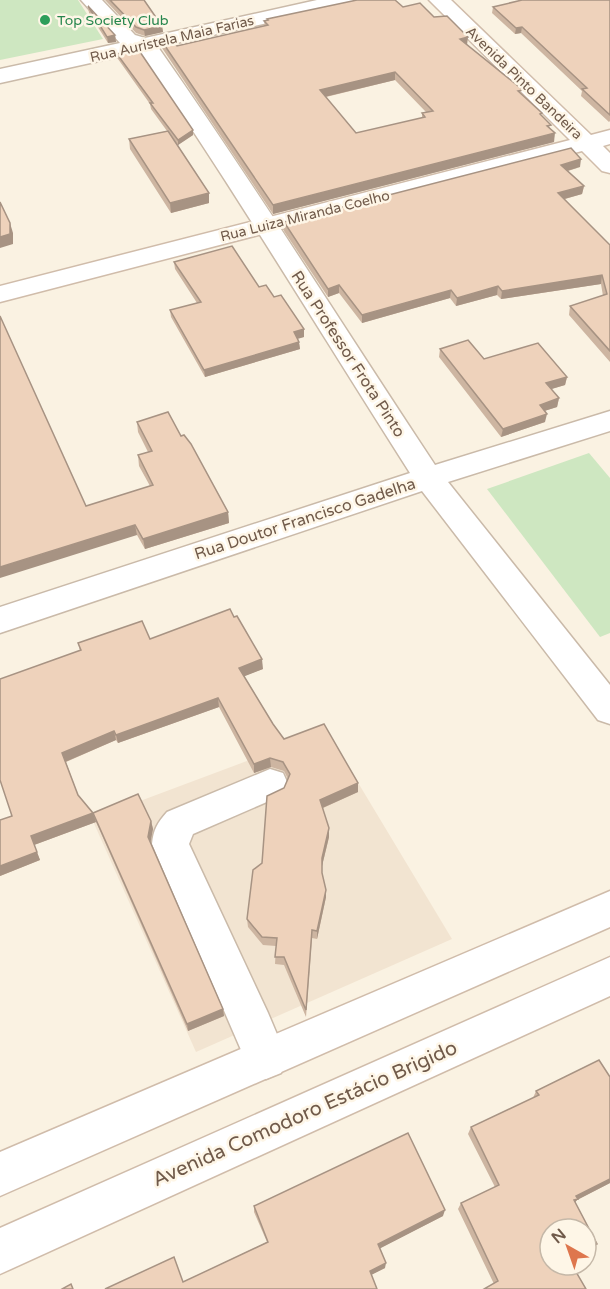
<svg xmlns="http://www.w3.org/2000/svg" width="610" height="1289" font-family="'Varela Round',sans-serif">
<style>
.residential{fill:#f2e4d1}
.green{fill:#cee7c1}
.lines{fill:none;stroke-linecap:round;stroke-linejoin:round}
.street-casing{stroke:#cabaa9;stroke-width:3}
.secondary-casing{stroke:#d0bcaa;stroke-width:3}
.street{fill:#fff;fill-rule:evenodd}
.secondary{fill:#fff;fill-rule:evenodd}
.wall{fill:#cdb5a1;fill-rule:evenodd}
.shaded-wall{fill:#a79383}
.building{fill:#eed2bb;stroke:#a79383;stroke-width:1.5;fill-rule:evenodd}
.leisure-dot{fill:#2e9e5b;stroke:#fef6e7;stroke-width:2}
.labels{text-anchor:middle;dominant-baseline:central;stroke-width:5;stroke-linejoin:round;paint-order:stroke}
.far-leisure-label{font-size:14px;fill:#27864d;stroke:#fef6e7;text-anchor:start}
.far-street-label{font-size:14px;fill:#705a4a;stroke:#fef6e7}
.street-label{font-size:16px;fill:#705a4a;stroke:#fef6e7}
.near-street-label{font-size:20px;fill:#705a4a;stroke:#fef6e7}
</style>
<rect width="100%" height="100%" fill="#faf2e2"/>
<polygon class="residential" points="327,731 452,939 196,1052 92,819"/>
<g class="green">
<polygon points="0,0 78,0 103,39 0,60"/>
<polygon points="589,453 610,478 610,633 600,637 487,489"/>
</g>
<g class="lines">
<g class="street-casing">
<g id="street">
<path d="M81,0H102L135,35L145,38L317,0H355L352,4L345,6L158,47C254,184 343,326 435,465L610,411V431L448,482L610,685V724L598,720L422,491L0,633V607L410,473C320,332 234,189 140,52L0,83V69L120,43Z"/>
<path d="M270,769L283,773L288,784L283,795L193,834L189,844L268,1013L287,1058L281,1073L266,1079L251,1073L152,844C153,830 158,822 167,812Z"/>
</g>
</g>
<g class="secondary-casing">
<g id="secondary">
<polygon points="429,0 451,0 591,135 610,130 610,144 603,146 610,153 610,173 602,171 582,151 0,302 0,286 570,140"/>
<polygon points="610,891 610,927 0,1196 0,1152"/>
<polygon points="610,957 610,996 0,1274 0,1228"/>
</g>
</g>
<use href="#street" class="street"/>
<use href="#secondary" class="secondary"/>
</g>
<g class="wall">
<polygon points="105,0 144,0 162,26 163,32 145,36 136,33"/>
<polygon points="610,0 610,121 609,122 581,96 582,91 521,33 515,34 492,13 493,7"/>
<polygon points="88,6 115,35 116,42 108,43 89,13"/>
<path d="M403,7L434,17L467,45L522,95L542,116L551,129L554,142L273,214L162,48L161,40L177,46L265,26L264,21H267V19ZM395,80L426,112L422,113V118L356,133L326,97Z"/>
<polygon points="117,54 193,135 178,145 209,203 171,213 130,149 129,139 167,131 151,109 150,104 118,59"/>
<polygon points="580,167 568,171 584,186 582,194 565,199 610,245 610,362 569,315 570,306 603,296 601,284 501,299 497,295 456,306 450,298 362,323 339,293 328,297 284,231 284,222"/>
<polygon points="174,262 259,287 274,297 304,337 298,338 300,349 205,377 171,317 170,310 197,303 175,269"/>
<polygon points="440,349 567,377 565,385 551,389 559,398 557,407 544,411 545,422 501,437 439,357"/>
<polygon points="137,422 181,436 228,512 229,523 145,549 137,535 86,506 150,486 139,466 138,455 148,452 138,432"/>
<polygon points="150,639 263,669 244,676 273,724 284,739 358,792 323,808 329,837 322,866 322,873 326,897 317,939 312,938 306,1017 284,965 275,964 276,946 263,945 248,927 247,919 284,788 288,779 284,771 271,767 254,773 219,707 118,743 116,740 66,762 78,795 93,813 151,821 153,829 150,842 223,1009 224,1016 188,1031 96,822 34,845 40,860 0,876 0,820 12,816 80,651 78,643"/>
<polygon points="599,1060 610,1077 610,1183 577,1200 575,1202 597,1244 592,1249 586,1252 586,1229 550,1229 550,1265 572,1265 586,1289 484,1289 494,1284 458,1209 461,1203 495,1187 468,1134 471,1127 533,1098 536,1091"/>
<polygon points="254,1206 443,1216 380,1248 385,1268 371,1275 183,1282 267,1242 254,1212"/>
</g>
<g class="shaded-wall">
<polygon points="162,26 163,32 145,36 144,30"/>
<polygon points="522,27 521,33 515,34 516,28"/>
<polygon points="115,35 116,42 108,43 107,37"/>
<polygon points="468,37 467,45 460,39"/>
<polygon points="395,72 395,80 320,98 320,90"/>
<polygon points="193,130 193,135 178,145 178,140"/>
<polygon points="555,133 554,142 273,214 273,205"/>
<polygon points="581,159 580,167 560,173 561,165"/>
<polygon points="584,186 582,194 557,201 558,193"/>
<polygon points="209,193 209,203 171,213 170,203"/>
<polygon points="10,223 13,233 13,244 0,248 0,237"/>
<polygon points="602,275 601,284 501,299 502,291"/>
<polygon points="339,285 339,293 328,297 328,289"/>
<polygon points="498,286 497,295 456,306 457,298"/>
<polygon points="451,290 450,298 362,323 362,315"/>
<polygon points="304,329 304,337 294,340 294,332"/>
<polygon points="299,342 300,349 205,377 204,370"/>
<polygon points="567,377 565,385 545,391 546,383"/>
<polygon points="559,398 557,407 538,413 540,405"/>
<polygon points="547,414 545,422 501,437 503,429"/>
<polygon points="228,512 229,523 145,549 143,539"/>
<polygon points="135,525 137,535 0,578 0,567"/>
<polygon points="262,659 263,669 240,678 239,668"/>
<polygon points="218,698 219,707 118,743 116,735"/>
<polygon points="114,731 116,740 65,762 62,753"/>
<polygon points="270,758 271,767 254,773 254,764"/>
<polygon points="358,783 358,792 320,809 320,800"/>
<polygon points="93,813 96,822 34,845 31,836"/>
<polygon points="151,821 153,829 150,845 148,837"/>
<polygon points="329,828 329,837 322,866 322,858"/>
<polygon points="37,852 40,860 0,876 0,866"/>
<polygon points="326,890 326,897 317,939 317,931"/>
<polygon points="223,1009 224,1016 188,1031 187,1024"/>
<polygon points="610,1179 610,1183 577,1200 573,1205 570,1206 576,1196"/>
<polygon points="445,1210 443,1216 377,1250 378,1244"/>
<polygon points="597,1244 592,1249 586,1252 586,1249"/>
<polygon points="386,1263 385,1268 369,1276 370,1271"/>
</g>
<g class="building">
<polygon points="110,0 144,0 162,26 144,30 136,27"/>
<path d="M357,0H395L403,7L420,3L434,17L447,16L468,37L460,39L523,90L518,91L542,113L540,114L551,125L547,126L555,133L273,205L161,40L172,38L177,46L268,25L264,21L268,20L267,19ZM395,72L433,111L422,113L425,117L356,133L320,90Z"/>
<polygon points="522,0 610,0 610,115 582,89 587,88 522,27 516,28 493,7"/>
<polygon points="88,6 115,35 107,37"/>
<polygon points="138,49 193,130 178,140 150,103 153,103 117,54"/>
<polygon points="168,131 209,193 170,203 129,139"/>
<polygon points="571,148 581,159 561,165 584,186 558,193 610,245 610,351 570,306 607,294 602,275 502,291 498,286 457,298 451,290 362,315 339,285 328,289 284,222"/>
<polygon points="0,202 10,223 10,234 0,237"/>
<polygon points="232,246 259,287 266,285 274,297 281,295 304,329 294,332 299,342 204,370 170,310 201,302 174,262"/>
<polygon points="0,316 86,506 153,485 138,455 152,451 137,422 168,412 181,436 184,435 191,444 228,512 143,539 135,525 0,567"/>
<polygon points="468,340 484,359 538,343 567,377 546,383 559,398 540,405 547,414 503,429 440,349"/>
<polygon points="230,609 234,617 237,616 262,659 239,668 273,724 284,739 324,724 358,783 320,800 329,828 322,858 322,873 326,890 317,931 312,930 306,1010 284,957 275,957 277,938 262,937 247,919 253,870 262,863 267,796 284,788 290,774 283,762 270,758 254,764 218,698 116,735 114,731 62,753 78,795 93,813 138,794 151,821 148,837 223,1009 187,1024 93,813 31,836 37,852 0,866 0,820 12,816 0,780 0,679 81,650 78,643 142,621 150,639"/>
<polygon points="599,1060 610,1077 610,1179 576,1196 578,1199 574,1200 597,1244 586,1249 586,1229 550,1229 550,1265 572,1265 586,1289 484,1289 498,1281 461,1203 499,1185 471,1127 539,1095 536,1091"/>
<polygon points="408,1133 445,1210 378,1244 386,1263 370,1271 377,1289 105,1289 174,1257 183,1282 268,1242 254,1206"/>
<polygon points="71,1284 73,1289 62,1289"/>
</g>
<circle class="leisure-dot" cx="45" cy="20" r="6"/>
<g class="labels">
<g class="far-leisure-label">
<text x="57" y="20">Top Society Club</text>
</g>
<g class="far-street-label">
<text transform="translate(172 39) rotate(-13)">Rua Auristela Maia Farias</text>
<text transform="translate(524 83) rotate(44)">Avenida Pinto Bandeira</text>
<text transform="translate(305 216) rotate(-14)">Rua Luiza Miranda Coelho</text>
</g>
<g class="street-label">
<text transform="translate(348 354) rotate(57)">Rua Professor Frota Pinto</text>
<text transform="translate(305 519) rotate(-18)">Rua Doutor Francisco Gadelha</text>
</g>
<g class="near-street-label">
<text transform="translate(305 1114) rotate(-24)">Avenida Comodoro Estácio Brigido</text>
</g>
</g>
<g transform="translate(568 1247) rotate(320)"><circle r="28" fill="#fef6e7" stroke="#c5b8a8" stroke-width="1.5"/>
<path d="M0-4.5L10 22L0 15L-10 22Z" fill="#de764d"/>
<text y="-9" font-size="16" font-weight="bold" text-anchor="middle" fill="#705a4a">N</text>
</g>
</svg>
